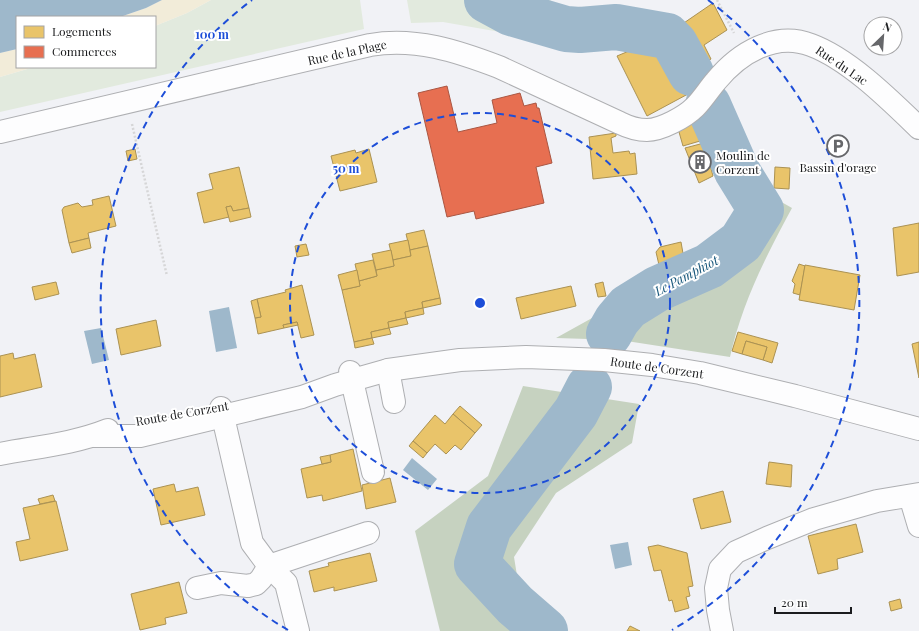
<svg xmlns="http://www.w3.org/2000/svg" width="919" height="631" font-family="'Playfair Display',serif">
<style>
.green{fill:#e2eade}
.forest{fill:#c6d2c0}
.sand{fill:#f2ecd9}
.water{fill:#9eb8cb}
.homes{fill:#e9c46a;stroke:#ab9253}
.shops{fill:#e76f51;stroke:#aa5642}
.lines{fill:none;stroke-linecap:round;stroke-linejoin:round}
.river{stroke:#9eb8cb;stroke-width:46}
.minor-casing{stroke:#aeafb2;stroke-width:24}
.path{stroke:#d6d6d7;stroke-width:2.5;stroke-dasharray:2 2;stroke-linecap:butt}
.minor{stroke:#fdfdfe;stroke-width:22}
.ring{fill:none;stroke:#1d4ed8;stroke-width:2;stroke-dasharray:7 5}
.labels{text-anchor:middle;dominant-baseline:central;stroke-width:4;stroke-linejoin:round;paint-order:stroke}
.street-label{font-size:12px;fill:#1b1c1e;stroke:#fff}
.poi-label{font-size:12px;fill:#1b1c1e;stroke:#fff;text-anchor:start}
.water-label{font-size:13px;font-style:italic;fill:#18577b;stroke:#fff}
.centre{fill:#1d4ed8;stroke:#fff;stroke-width:2}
.ring-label{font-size:12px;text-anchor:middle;font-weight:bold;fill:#1d4ed8;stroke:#fff;stroke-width:4;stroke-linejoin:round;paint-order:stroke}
</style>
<rect width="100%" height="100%" fill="#f1f2f6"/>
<g class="green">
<polygon points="211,0 360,0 364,29 0,112 0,77 34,67 155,67 155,26 187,13"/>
<polygon points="407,0 551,0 534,38 443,22 411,23"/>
</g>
<g class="forest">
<path d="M716,90L762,191L792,208C766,256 742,303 730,357L620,340L556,338L693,262L740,220L696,112Z"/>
<polygon points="523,386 639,404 632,443 556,493 514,557 526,631 440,631 415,531 488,476"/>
</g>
<g class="sand">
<polygon points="162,0 211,0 187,13 155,26 155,17 120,17 146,8"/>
<polygon points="17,49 17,67 34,67 0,77 0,53"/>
</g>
<g class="water">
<polygon points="0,0 162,0 146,8 120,17 17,17 17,49 0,53"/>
<polygon points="229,307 237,348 216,352 209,311"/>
<polygon points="101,328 109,360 92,364 84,331"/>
<polygon points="412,458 437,479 428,490 403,470"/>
<polygon points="628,542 632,565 615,569 610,545"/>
</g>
<g class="homes">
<polygon points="713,3 727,30 704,45 711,59 698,67 678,27"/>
<polygon points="653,41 673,62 688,94 647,116 617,56"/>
<polygon points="694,118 700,141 683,146 677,125"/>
<polygon points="616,133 616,136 611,138 613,153 629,151 630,154 635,153 637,174 593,179 589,137"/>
<polygon points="704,143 713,176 699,183 685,148"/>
<polygon points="135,149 137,159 128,161 126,151"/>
<polygon points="369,149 377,182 340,191 331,156 355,150 356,153"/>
<polygon points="239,167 249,208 233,211 231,206 226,207 229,217 204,223 197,193 213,189 209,174"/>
<polygon points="775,167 790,168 789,189 774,188"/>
<polygon points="109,196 116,226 88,233 89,238 69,243 62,210 64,207 78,203 82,207 93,205 92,200"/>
<polygon points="231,206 233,211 249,208 251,217 230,222 226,207"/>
<polygon points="919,223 919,272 897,276 893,228"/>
<polygon points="424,230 428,246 410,250 406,234"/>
<polygon points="89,238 91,248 72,253 69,243"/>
<polygon points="408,240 411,256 393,260 389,244"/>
<polygon points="681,242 684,259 659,265 656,252 660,247"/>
<polygon points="306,244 309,255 297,257 295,246"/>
<polygon points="428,246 440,298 422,302 423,308 405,312 406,318 388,322 389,328 371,332 372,338 354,342 342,290 360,286 359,281 377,276 376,270 394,266 393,260 411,256 410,250"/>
<polygon points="391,250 394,266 376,270 372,254"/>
<polygon points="373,260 377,276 359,281 355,264"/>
<polygon points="799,264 805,266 800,295 793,293 795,284 792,281"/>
<polygon points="805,265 860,275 854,310 799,300"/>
<polygon points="357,270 360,286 342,290 338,275"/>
<polygon points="56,282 59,294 35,300 32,287"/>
<polygon points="603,282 606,296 598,297 595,284"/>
<polygon points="302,285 314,335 301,338 297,322 283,325 284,328 258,334 255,318 261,317 257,299 286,292 285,290"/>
<polygon points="571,286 576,306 521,319 516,298"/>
<polygon points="440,298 441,304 423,308 422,302"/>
<polygon points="257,299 261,317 255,318 251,301"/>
<polygon points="423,308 424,314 406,318 405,312"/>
<polygon points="406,318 408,324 389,328 388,322"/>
<polygon points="156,320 161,346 121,355 116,329"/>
<polygon points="297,322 298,325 284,328 283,325"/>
<polygon points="389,328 391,334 372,338 371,332"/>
<polygon points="738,332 778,343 772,363 763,360 767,347 746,341 742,354 732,351"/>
<polygon points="372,338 374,344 355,348 354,342"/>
<polygon points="746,341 767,347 763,360 742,354"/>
<polygon points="919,342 919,378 912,344"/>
<polygon points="13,353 14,359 35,354 42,387 0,397 0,356"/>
<polygon points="460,406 482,425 475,433 453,414"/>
<polygon points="453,414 475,433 461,450 455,445 446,454 435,444 427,453 413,441 435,415 445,424"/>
<polygon points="413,441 427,453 423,458 409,446"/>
<polygon points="353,449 362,491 323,501 322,495 307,498 301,469 331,462 330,455"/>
<polygon points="330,455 331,462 322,464 320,457"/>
<polygon points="769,462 792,465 791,487 766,484"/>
<polygon points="390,478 396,502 366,509 362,485"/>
<polygon points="174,484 176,492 198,487 205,515 161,525 153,489"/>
<polygon points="723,491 731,522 701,529 693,499"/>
<polygon points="53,495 55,501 40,504 38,499"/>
<polygon points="56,501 68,550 20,561 16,542 30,539 23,508"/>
<polygon points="856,524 863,552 837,559 838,569 818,574 808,536"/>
<polygon points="658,545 687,553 693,586 688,587 690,596 686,597 689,608 675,612 672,600 669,601 661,570 654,571 648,547"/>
<polygon points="370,553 377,581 334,591 334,587 314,592 309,571 329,566 328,563"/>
<polygon points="179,582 187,613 165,618 166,624 140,630 131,594"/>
<polygon points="900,599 902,608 891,611 889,602"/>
<polygon points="630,626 640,631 627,631"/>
</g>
<polygon class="shops" points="447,86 458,132 497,123 492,100 520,93 524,106 536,103 537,108 539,108 552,163 536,167 544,203 476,219 474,211 447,217 418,93"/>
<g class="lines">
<g class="river">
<polyline points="487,0 511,13 566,29 580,30 616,27 667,36 675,44 691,73"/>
<polyline points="609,334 617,320 628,307 657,289 709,266 741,242 761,210 737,171 708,105"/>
<polyline points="545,631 515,605 477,564 489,527 576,412 589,387"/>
</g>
<g class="minor-casing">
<g id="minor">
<path d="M0,132L370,45C415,37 457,51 499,67L620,123C628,127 638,130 647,130C661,130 685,117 695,107C703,99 709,89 716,81C739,53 775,31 811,45C849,59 890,100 919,128"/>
<polyline points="388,370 394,402"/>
<polyline points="350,372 373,472"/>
<polyline points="221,408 252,543 269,566 286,583 298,631"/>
<polyline points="94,436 140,436 302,397 335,385 388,370 460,360 526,357 604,360 652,365 700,373 795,396 919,429"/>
<path d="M0,454C36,447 73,444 108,430"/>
<polyline points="910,496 919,526"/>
<polyline points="197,588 221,583 248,586 256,584 261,579 269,566 368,533"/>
<polyline points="722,631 718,610 716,588 720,569 736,552 767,538 814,519 877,501 919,494"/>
</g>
</g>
<g class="path">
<polyline points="717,0 734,33"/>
<polyline points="132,124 167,276"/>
</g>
<use href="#minor" class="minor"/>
</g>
<g class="ring">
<circle cx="480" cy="303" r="190"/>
<path d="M288 630A379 379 0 0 1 252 0M708 0A379 379 0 0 1 672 630"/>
</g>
<defs>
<g id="parking-ring" transform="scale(1.15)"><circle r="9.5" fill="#fff" stroke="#66676a" stroke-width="1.5"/><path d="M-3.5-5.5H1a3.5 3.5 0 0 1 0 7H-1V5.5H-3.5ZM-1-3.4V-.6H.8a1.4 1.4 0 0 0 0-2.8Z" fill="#66676a"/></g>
<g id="building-ring" transform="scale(1.15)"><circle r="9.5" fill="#fff" stroke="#66676a" stroke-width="1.5"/><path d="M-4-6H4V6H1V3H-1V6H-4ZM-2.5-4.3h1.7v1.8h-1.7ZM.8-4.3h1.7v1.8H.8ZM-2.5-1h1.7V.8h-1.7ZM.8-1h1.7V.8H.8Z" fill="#66676a"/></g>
</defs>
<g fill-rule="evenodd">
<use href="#parking-ring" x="838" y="146"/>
<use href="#building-ring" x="700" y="162"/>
</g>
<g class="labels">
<g class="street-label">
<text transform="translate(347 52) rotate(-12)">Rue de la Plage</text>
<text transform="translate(842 65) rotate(34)">Rue du Lac</text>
<text transform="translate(657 367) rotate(8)">Route de Corzent</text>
<text transform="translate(182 413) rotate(-10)">Route de Corzent</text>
</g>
<g class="poi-label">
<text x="716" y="155">Moulin de<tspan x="716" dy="14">Corzent</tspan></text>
<text x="838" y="167" text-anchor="middle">Bassin d'orage</text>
</g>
<g class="water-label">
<text transform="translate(686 275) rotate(-28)">Le Pamphiot</text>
</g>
</g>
<circle cx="480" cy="303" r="6" class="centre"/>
<g class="ring-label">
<text x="212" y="39">100 m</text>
<text x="346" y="173">50 m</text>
</g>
<rect x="16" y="16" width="140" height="52" fill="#ffffff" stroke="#a4a4a5"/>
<rect x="24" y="26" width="20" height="12" fill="#e9c46a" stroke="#a4a4a5"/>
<text x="52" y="36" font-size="12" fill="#1b1c1e">Logements</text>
<rect x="24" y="46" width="20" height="12" fill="#e76f51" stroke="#a4a4a5"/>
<text x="52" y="56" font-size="12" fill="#1b1c1e">Commerces</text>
<g transform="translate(883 36) rotate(25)"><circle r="19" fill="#ffffff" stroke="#a4a4a5"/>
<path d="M0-3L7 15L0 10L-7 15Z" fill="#66676a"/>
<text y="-6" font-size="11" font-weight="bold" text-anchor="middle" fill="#1b1c1e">N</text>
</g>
<path d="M775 607v6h76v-6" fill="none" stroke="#1b1c1e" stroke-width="2"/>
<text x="781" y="607" font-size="12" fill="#1b1c1e" stroke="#ffffff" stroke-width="3" paint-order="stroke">20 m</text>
</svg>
